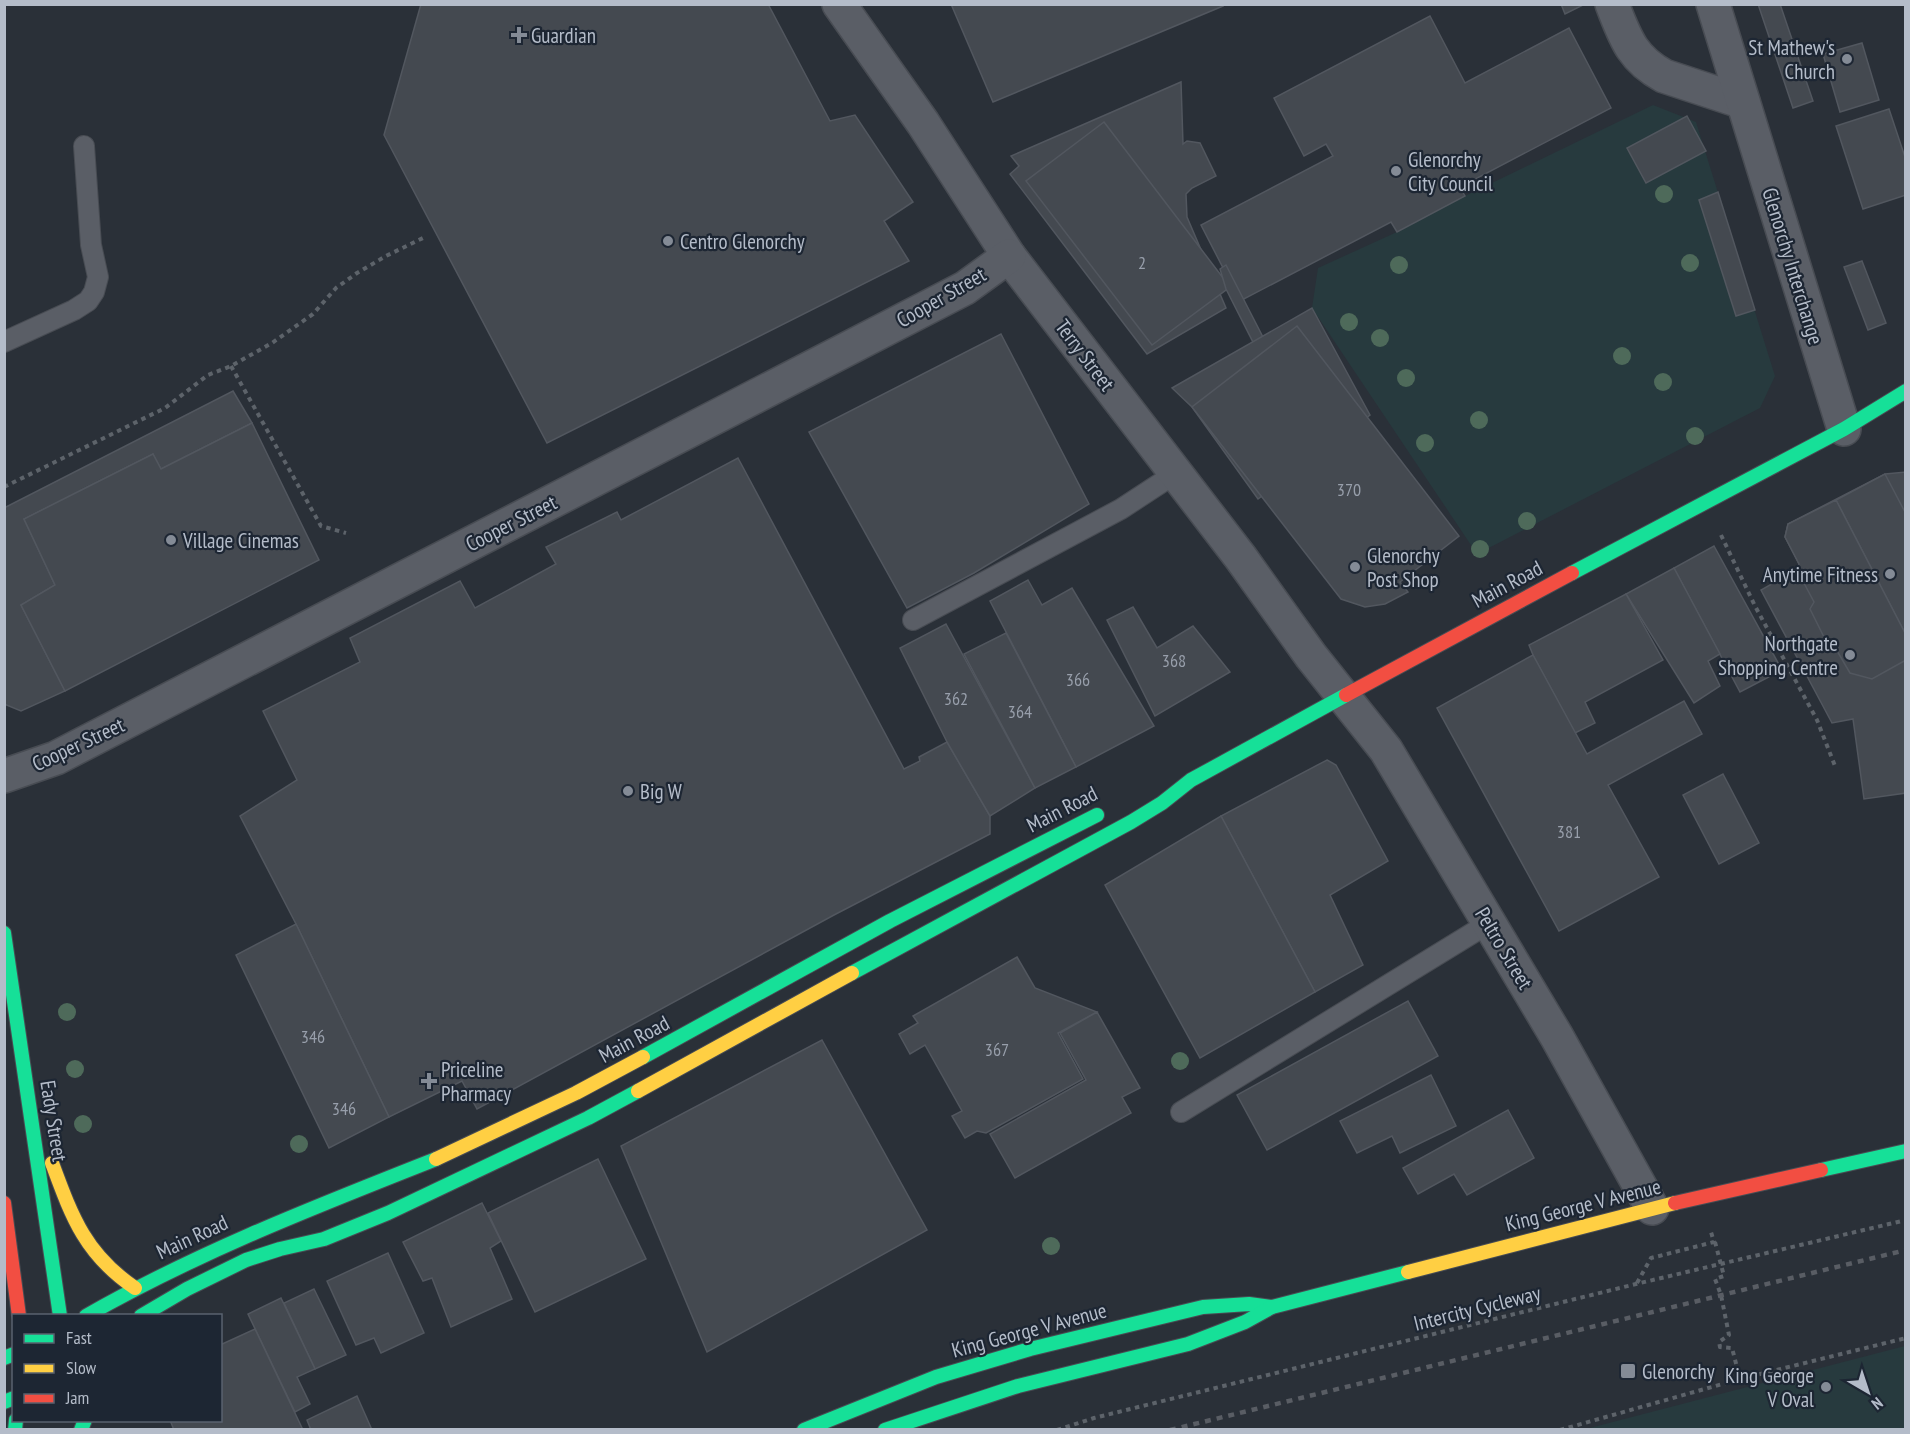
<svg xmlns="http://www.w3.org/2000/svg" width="1910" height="1434" font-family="'PT Sans Narrow',sans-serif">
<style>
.green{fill:#273a3e}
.building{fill:#444950;stroke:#52575f;stroke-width:1.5}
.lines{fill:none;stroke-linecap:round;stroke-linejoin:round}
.lane-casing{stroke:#484c53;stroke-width:22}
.street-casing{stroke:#484c53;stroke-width:36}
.fast-casing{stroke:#484c53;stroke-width:16}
.slow-casing{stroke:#484c53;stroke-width:16}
.jam-casing{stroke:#484c53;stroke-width:16}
.path{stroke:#5d636a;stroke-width:4;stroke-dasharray:4.5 4.5;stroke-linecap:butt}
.lane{stroke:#5a5e66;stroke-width:20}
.street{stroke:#5a5e66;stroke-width:33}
.fast{stroke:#16e098;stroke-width:14}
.slow{stroke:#ffcf43;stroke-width:14}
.jam{stroke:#f24e42;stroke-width:14}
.rail{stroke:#595d64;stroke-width:4.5;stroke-dasharray:6 6;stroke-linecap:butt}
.tree{fill:#4e6a5a}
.poi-dot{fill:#848b96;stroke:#1d2633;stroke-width:2}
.labels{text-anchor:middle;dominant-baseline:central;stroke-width:4.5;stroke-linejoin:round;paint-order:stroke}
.number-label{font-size:18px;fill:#989fab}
.poi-label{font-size:21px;fill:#b4bcc9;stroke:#1d2633;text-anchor:start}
.street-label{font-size:21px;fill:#b4bcc9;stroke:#1d2633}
</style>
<rect width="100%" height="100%" fill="#2a3038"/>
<g class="green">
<polygon points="1653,105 1696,122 1775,376 1760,408 1477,554 1312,308 1318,268 1397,232 1465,196"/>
<polygon points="1905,1346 1905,1429 1583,1429 1586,1429"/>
</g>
<g class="building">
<polygon points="421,4 768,4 830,121 855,115 913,202 884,221 909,261 547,443 384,135"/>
<polygon points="951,4 1222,4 1223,6 993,102"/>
<polygon points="1561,4 1583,4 1583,5 1565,14"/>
<polygon points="1758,4 1780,4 1813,101 1793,108"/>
<polygon points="1430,16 1465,83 1569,28 1611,108 1460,187 1465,196 1397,232 1391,222 1240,301 1201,225 1333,156 1326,144 1304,156 1274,98"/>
<polygon points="1862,43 1879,100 1840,112 1823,54"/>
<polygon points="1181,82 1183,144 1187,141 1200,143 1216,176 1192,188 1186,194 1187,217 1226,308 1147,354 1010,174 1019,166 1011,156"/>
<polygon points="1889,109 1906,160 1906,195 1863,209 1836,126"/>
<polygon points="1687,116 1706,151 1646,183 1627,148"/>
<polygon points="1104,122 1230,287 1152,345 1026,181"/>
<polygon points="1718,192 1755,310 1736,316 1699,200"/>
<polygon points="1862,261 1886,323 1868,330 1844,267"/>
<polygon points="1226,265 1266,343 1257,350 1226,289 1220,269"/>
<polygon points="1312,308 1370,415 1258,499 1192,407 1172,388"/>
<polygon points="1297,326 1459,536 1400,582 1408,592 1385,604 1365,607 1341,599 1192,407"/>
<polygon points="1001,334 1089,504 974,573 907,608 809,432"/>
<polygon points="233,391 252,423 161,469 153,454 24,519 55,585 21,605 65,691 21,711 4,704 4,508"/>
<polygon points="252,423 319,560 65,691 21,605 55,585 24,519 153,454 161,469"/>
<polygon points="738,458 904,769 920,761 919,757 947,742 990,816 990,834 834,915 477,1109 462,1081 389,1117 296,924 240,816 297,780 263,711 360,662 350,638 460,581 475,608 556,564 546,547 617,512 621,520"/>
<polygon points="1906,472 1906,793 1864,799 1853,719 1832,723 1761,590 1797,570 1799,564 1785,537 1788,524 1885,474"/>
<polygon points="1885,474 1906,514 1906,635 1836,500"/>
<polygon points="1836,500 1906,635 1906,660 1872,679 1850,673 1836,649 1829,647 1810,609 1814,602 1797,570 1799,564 1785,537 1788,524"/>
<polygon points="1714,546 1782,670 1740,692 1674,568"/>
<polygon points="1674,568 1720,654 1708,661 1720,686 1694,703 1626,594"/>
<polygon points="1028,580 1042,605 1072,588 1154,726 1076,767 990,601"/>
<polygon points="1626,594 1663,660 1585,702 1595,723 1575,733 1533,655 1529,645"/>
<polygon points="1133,607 1157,648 1193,626 1230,672 1155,716 1107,620"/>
<polygon points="946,624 1035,788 990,816 947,742 900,648"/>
<polygon points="1006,633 1076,767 1035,788 964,654"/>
<polygon points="1533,655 1587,754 1684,701 1702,734 1608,785 1659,877 1559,931 1437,708"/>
<polygon points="1327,760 1336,765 1388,861 1330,895 1363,965 1315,992 1221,816"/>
<polygon points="1723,774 1759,843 1719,864 1683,795"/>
<polygon points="1221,816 1315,992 1200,1058 1105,885"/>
<polygon points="296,924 389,1117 329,1148 236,955"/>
<polygon points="1017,957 1035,988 1097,1012 1058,1033 1083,1079 986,1133 977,1131 965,1138 952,1116 962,1111 925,1045 910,1054 899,1034 918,1023 913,1016"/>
<polygon points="1408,1001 1438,1056 1267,1150 1237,1095"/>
<polygon points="1097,1012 1140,1088 1122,1097 1131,1113 1015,1178 990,1134 1086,1080 1060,1033"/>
<polygon points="822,1040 927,1230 707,1352 621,1146"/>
<polygon points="1431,1075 1456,1126 1400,1153 1392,1136 1357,1153 1340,1121"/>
<polygon points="1508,1110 1534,1158 1467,1195 1454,1174 1418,1194 1403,1168"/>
<polygon points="598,1159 646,1259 535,1312 488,1213"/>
<polygon points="482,1203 501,1241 490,1248 512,1299 451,1327 432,1278 423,1281 403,1242"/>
<polygon points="388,1253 424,1333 381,1353 374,1338 356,1345 327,1281"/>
<polygon points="314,1289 346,1355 315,1369 284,1303"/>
<polygon points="281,1298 315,1369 297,1377 310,1404 295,1412 248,1314"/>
<polygon points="255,1329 303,1430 174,1430 170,1420 220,1420 220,1345"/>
<polygon points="357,1396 372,1430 311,1430 307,1420"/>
</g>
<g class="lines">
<g class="lane-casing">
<g id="lane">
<polyline points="4,342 74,310 88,301 94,292 98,277 91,245 84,146"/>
<polyline points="913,620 1121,509 1176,473"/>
<polyline points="1181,1112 1489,923"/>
</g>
</g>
<g class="street-casing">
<g id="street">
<polyline points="839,4 923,123 1009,256 1241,558 1311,656 1386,750 1557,1037 1652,1208"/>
<path d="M1612,4C1625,37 1631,58 1664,76L1743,102"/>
<polyline points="1713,4 1844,429"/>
<polyline points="4,776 56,758 965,288 1009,256"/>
</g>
</g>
<g class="fast-casing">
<g id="fast">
<polyline points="1572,573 1844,429 1906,391"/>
<polyline points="4,933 60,1316"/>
<polyline points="852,973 1131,822 1162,803 1191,780 1346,695"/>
<polyline points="643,1057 890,921 1097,815"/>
<polyline points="1821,1170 1906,1151"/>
<path d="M86,1316C198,1252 317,1206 436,1159"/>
<polyline points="141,1316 187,1289 246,1260 280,1249 324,1239 388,1213 588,1118 638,1091"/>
<polyline points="4,1358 14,1354"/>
<polyline points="4,1402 14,1398"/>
<polyline points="15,1430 16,1420"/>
<polyline points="81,1430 85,1420"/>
<polyline points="804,1430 936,1377 1030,1349 1203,1307 1249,1304 1272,1307"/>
<polyline points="885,1430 1018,1386 1188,1344 1245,1322 1272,1307 1408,1272"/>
</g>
</g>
<g class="slow-casing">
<g id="slow">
<polyline points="638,1091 852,973"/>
<polyline points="436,1159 576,1093 643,1057"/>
<path d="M52,1163C72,1217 85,1254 135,1288"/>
<polyline points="1408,1272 1675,1203"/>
</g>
</g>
<g class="jam-casing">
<g id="jam">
<polyline points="1346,695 1572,573"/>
<polyline points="4,1203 19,1316"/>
<polyline points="1675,1203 1821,1170"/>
</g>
</g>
<g class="path">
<polyline points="231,366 321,526 346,533"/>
<polyline points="4,487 165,408 208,375 231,366 272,343 313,314 336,288 357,273 386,256 425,237"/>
<polyline points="1721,535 1755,606 1817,720 1835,766"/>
<polyline points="1715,1242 1724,1276 1715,1279 1721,1295 1729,1335 1719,1342 1720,1347 1732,1348 1740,1379"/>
<polyline points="1637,1283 1651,1258 1714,1242 1711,1232 1709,1232"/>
<polyline points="1057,1430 1094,1418 1636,1284 1906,1220"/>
<polyline points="1560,1430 1740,1379 1906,1338"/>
</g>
<use href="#lane" class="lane"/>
<use href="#street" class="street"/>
<use href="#fast" class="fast"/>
<use href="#slow" class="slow"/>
<use href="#jam" class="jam"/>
<polyline class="rail" points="1170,1430 1906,1250"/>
</g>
<g class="tree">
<circle cx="1664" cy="194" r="9"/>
<circle cx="1690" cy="263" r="9"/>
<circle cx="1399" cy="265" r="9"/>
<circle cx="1349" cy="322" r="9"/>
<circle cx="1380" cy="338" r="9"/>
<circle cx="1622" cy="356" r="9"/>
<circle cx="1406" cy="378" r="9"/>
<circle cx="1663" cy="382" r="9"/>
<circle cx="1479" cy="420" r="9"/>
<circle cx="1695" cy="436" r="9"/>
<circle cx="1425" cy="443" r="9"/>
<circle cx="1527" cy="521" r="9"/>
<circle cx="1480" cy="549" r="9"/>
<circle cx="67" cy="1012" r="9"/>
<circle cx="1180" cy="1061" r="9"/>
<circle cx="75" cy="1069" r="9"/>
<circle cx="83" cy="1124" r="9"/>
<circle cx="299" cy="1144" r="9"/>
<circle cx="1051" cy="1246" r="9"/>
</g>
<g class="poi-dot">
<path d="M516 26h6v6h6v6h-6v6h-6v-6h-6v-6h6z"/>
<circle cx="1847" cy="59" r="6"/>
<circle cx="1396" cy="171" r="6"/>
<circle cx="668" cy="241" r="6"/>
<circle cx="171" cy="540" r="6"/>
<circle cx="1355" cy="567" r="6"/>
<circle cx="1890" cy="574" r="6"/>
<circle cx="1850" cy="655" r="6"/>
<circle cx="628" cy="791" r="6"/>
<path d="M426 1072h6v6h6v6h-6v6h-6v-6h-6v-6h6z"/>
<rect x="1620" y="1363" width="16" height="16" rx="3"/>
<circle cx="1826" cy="1387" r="6"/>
</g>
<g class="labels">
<g class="number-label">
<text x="1142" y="262">2</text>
<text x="1349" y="489">370</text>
<text x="1174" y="660">368</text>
<text x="1078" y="679">366</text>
<text x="956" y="698">362</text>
<text x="1020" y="711">364</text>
<text x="1569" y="831">381</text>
<text x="313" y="1036">346</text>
<text x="997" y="1049">367</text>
<text x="344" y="1108">346</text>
</g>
<g class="poi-label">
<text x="531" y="35">Guardian</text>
<text x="1835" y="47" text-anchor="end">St Mathew's<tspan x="1835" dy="24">Church</tspan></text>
<text x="1408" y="159">Glenorchy<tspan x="1408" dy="24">City Council</tspan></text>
<text x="680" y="241">Centro Glenorchy</text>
<text x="183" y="540">Village Cinemas</text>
<text x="1367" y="555">Glenorchy<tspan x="1367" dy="24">Post Shop</tspan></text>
<text x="1878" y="574" text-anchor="end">Anytime Fitness</text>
<text x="1838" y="643" text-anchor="end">Northgate<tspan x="1838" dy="24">Shopping Centre</tspan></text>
<text x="640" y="791">Big W</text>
<text x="441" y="1069">Priceline<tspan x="441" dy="24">Pharmacy</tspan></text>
<text x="1642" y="1371">Glenorchy</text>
<text x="1814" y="1375" text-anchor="end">King George<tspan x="1814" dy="24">V Oval</tspan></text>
</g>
<g class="street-label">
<text transform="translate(1793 266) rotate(73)">Glenorchy Interchange</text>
<text transform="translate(941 297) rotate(-30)">Cooper Street</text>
<text transform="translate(1085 355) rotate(53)">Terry Street</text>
<text transform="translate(511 523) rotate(-27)">Cooper Street</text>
<text transform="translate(1507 584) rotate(-28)">Main Road</text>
<text transform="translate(78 744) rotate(-25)">Cooper Street</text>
<text transform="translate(1062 809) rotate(-27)">Main Road</text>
<text transform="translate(1504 948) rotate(59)">Peltro Street</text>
<text transform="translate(634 1039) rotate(-28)">Main Road</text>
<text transform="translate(54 1121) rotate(81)">Eady Street</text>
<text transform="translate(1583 1205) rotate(-14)">King George V Avenue</text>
<text transform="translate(192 1237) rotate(-25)">Main Road</text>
<text transform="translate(1477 1308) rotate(-14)">Intercity Cycleway</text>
<text transform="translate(1029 1330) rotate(-15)">King George V Avenue</text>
</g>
</g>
<rect width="1910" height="1434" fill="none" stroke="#b4bcc9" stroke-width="12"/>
<rect x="12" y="1314" width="210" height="108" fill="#1d2633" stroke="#59626f" stroke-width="1.5"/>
<rect x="24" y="1334" width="30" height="9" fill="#16e098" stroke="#59626f" stroke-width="1.5"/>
<text x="66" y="1344" font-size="18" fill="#b4bcc9">Fast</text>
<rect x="24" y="1364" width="30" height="9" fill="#ffcf43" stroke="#59626f" stroke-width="1.5"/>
<text x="66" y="1374" font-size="18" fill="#b4bcc9">Slow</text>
<rect x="24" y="1394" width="30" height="9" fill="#f24e42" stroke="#59626f" stroke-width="1.5"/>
<text x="66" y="1404" font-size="18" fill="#b4bcc9">Jam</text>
<g transform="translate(1868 1392) rotate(141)" stroke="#1d2633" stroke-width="4.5" paint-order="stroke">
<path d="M0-4.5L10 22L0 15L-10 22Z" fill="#b4bcc9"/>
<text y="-9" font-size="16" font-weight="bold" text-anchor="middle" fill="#b4bcc9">N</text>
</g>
</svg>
